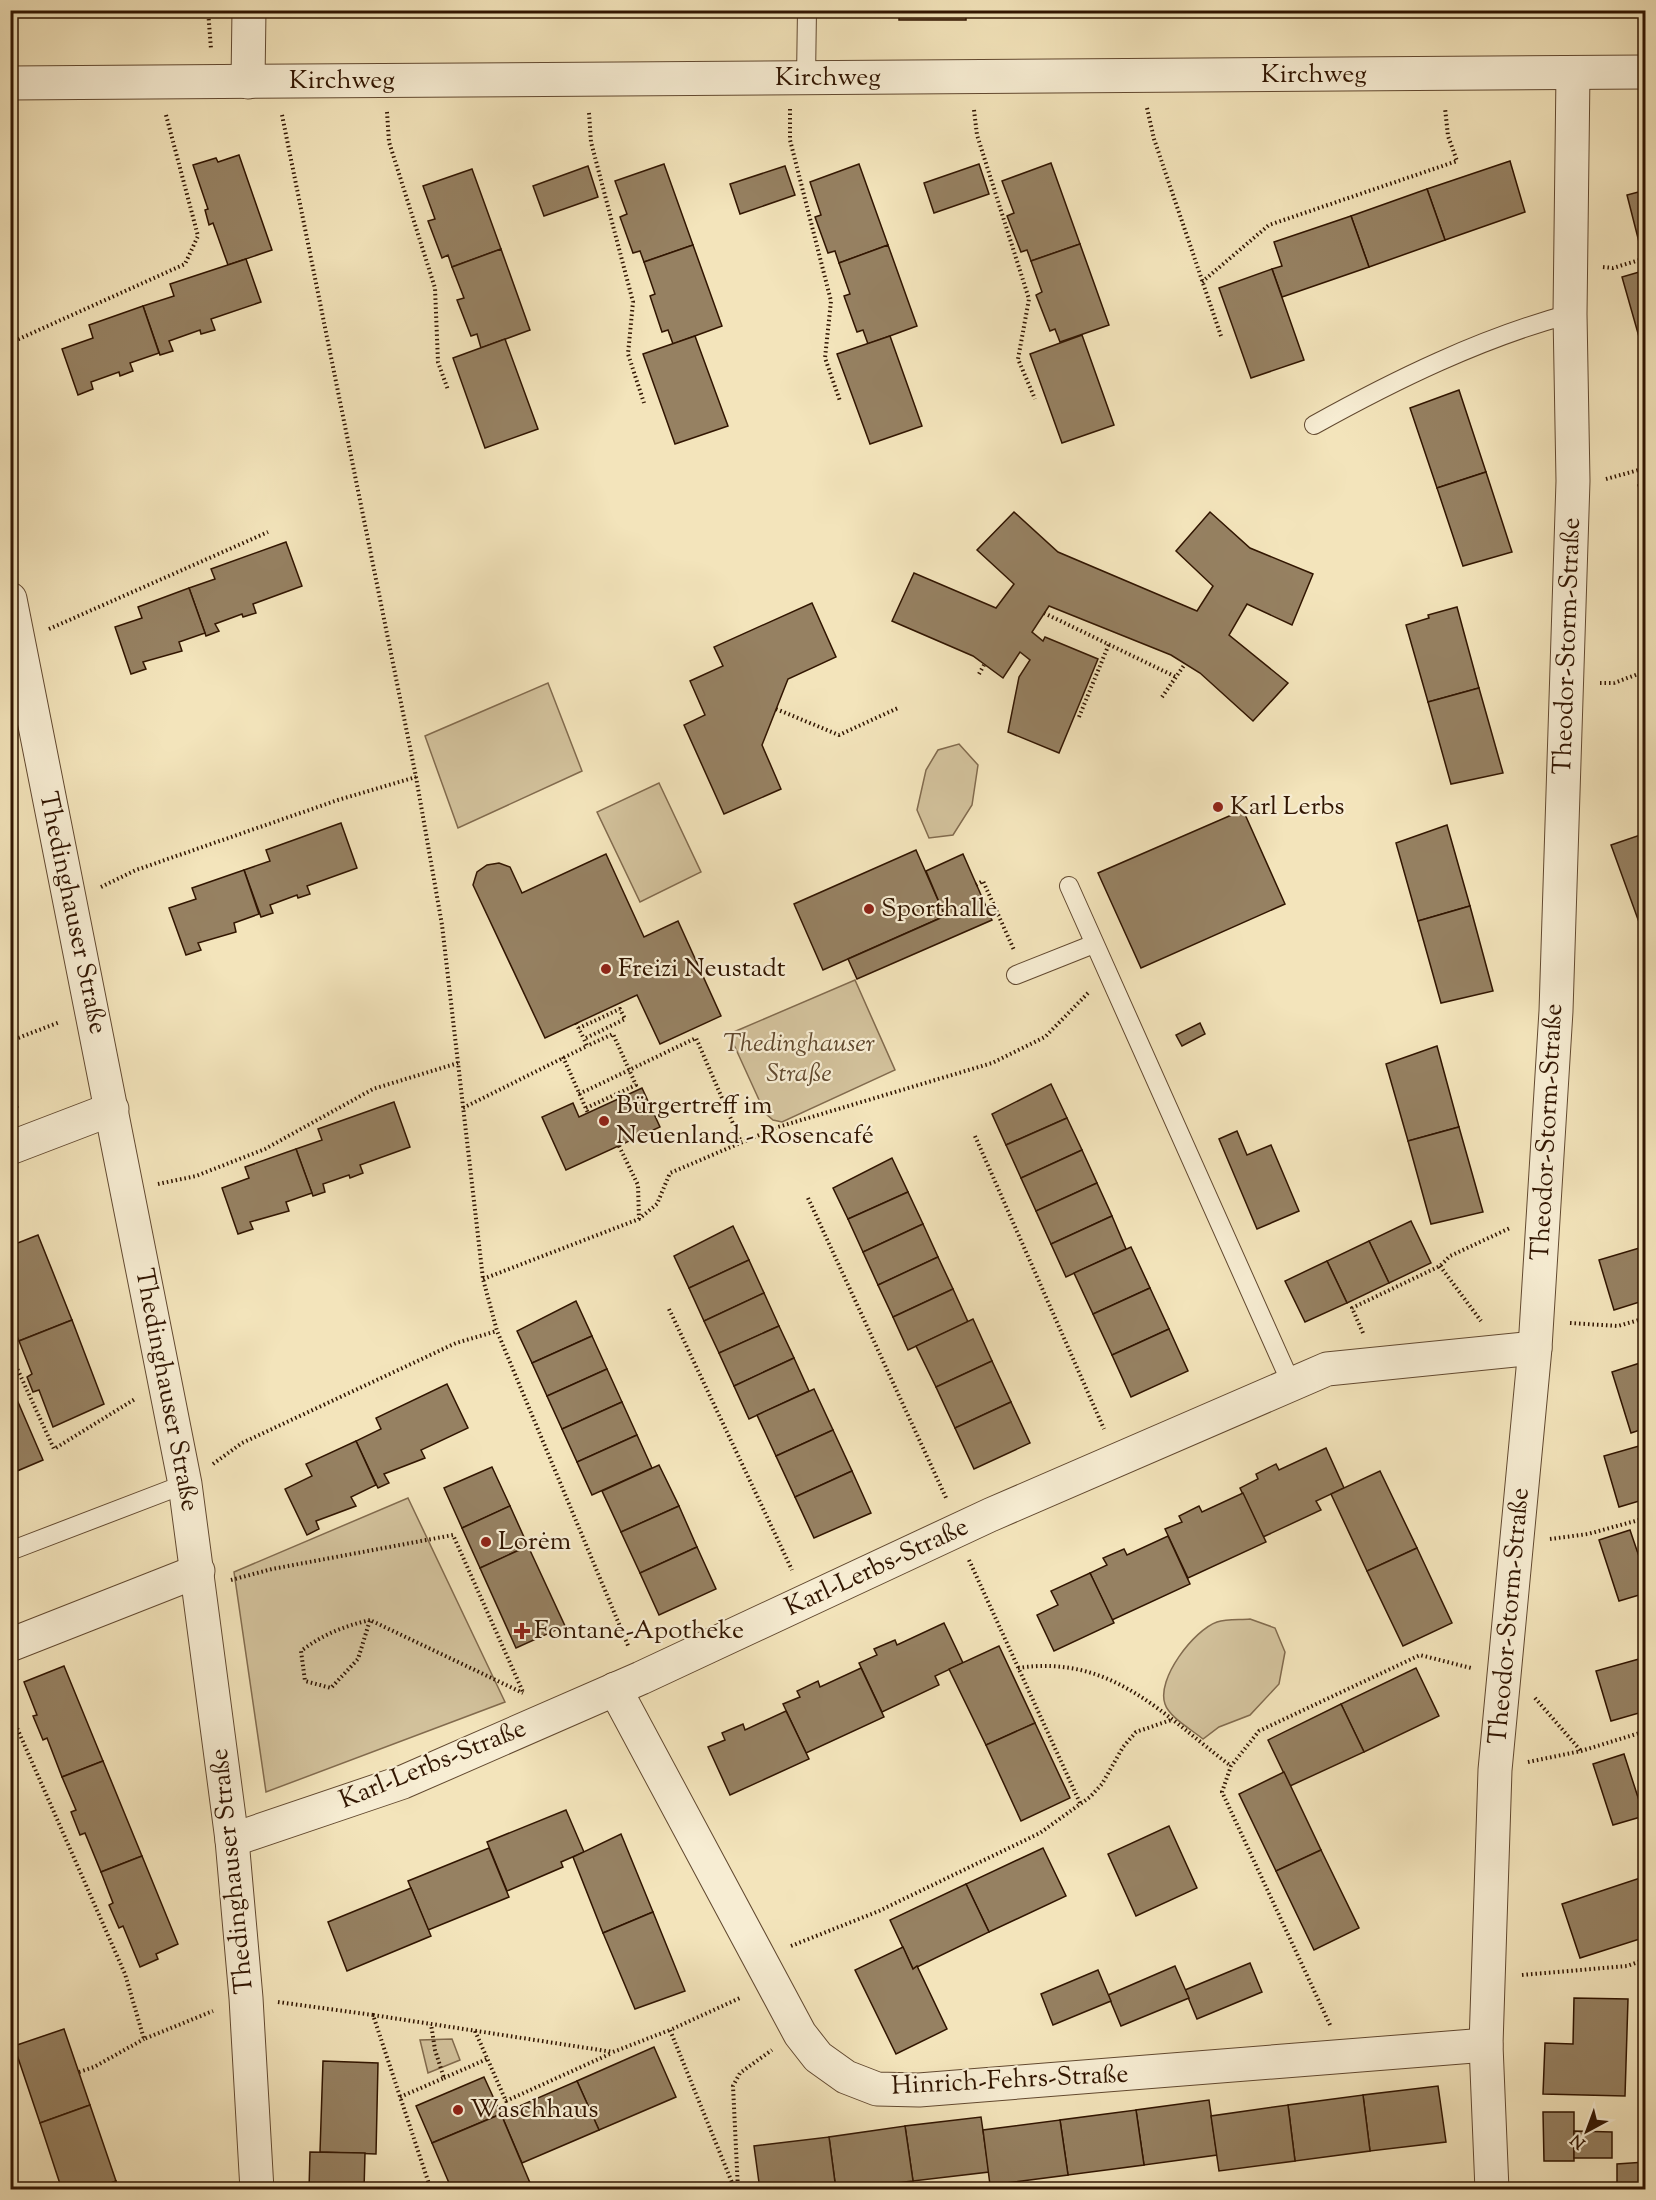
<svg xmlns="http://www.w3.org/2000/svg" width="1656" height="2200" font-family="'Sorts Mill Goudy',serif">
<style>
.green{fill:#d2c19b;stroke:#826b4e;stroke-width:1.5}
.building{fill:#968162;stroke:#311501;stroke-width:1.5}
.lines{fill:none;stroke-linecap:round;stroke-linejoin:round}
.service-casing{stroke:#624930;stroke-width:20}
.minor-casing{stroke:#624930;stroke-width:35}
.tertiary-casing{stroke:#624930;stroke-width:35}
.path{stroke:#311501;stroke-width:4;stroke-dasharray:1.5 3;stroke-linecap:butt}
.service{stroke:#f7edd3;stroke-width:18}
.minor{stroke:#f7edd3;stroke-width:33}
.tertiary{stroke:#f7edd3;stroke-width:33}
.poi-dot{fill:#8f2418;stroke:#f7edd3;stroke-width:2}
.labels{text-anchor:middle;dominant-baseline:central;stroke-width:4.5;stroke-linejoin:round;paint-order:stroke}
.street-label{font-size:26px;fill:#311501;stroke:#f7edd3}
.poi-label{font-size:26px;fill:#311501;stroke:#f7edd3;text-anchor:start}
.park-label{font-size:26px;font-style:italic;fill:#61492f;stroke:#f7edd3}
</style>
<rect width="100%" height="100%" fill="#f3e4bb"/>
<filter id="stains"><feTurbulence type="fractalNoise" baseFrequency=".00333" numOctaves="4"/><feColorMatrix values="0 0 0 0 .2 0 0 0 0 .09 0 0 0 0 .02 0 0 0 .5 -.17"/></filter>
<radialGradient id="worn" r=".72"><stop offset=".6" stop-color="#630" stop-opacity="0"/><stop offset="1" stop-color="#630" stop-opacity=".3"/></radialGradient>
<g class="green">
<polygon points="548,683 582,771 458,828 425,736"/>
<polygon points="959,744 978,765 972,805 953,835 929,838 917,810 926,770 938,750"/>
<polygon points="659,783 701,872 640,902 597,812"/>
<polygon points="855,980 895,1070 782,1122 773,1120 765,1113 729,1034"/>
<polygon points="408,1498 505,1702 266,1792 234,1572"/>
<path d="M1250,1619L1275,1628L1285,1652L1279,1684L1250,1715L1219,1727L1203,1739C1192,1730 1169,1717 1165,1704C1156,1679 1194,1630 1217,1622C1227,1619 1240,1620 1250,1619Z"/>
<polygon points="452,2039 460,2060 428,2073 420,2040"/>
</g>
<g class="building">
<rect x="899" y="10" width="67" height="10"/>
<polygon points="239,155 272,250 228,265 213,223 209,225 205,210 208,209 193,165 216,158 218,162"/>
<polygon points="1510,161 1525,212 1445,240 1427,189"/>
<polygon points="1051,163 1080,244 1031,261 1027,250 1021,252 1007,216 1014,213 1002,181"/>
<polygon points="664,164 693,245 644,262 640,251 633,253 620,217 627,214 615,181"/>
<polygon points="859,164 888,245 839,263 835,251 828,253 815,217 821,215 810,182"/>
<polygon points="979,164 989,194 934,213 924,183"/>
<polygon points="588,166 598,197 544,216 533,186"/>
<polygon points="785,166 795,195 740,214 730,184"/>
<polygon points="472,169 501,249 452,267 448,255 442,258 428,221 435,219 423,186"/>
<polygon points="1427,189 1445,240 1369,267 1351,216"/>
<polygon points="1646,190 1646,245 1640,246 1627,195"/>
<polygon points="1351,216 1369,267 1282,297 1272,269 1282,266 1274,242"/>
<polygon points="1080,244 1109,325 1060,342 1055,329 1050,331 1036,295 1042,292 1031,261"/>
<polygon points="693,245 722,326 673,344 668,330 662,332 650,296 655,294 644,262"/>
<polygon points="888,245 917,326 868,344 863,330 857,332 844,296 850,294 839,263"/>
<polygon points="501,249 530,330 481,348 477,334 471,336 457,300 464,298 452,267"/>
<polygon points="246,259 261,302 211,319 215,330 201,334 200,330 169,341 173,351 160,355 143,306 174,296 170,284"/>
<polygon points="1272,269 1304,360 1251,378 1219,288"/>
<polygon points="1646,270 1646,343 1641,344 1622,277"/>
<polygon points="143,306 159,353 130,363 133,371 120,376 119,372 91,382 93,389 78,395 62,349 93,338 89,325"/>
<polygon points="1082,335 1114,425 1062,443 1030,354"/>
<polygon points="695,336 728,426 675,444 643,354"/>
<polygon points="890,336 922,426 870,444 837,354"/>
<polygon points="505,339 538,429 485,448 453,358"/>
<polygon points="1459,390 1486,472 1437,488 1410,408"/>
<polygon points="1486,472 1512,552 1463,566 1437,488"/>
<polygon points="1646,483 1646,509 1638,485"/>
<polygon points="1014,512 1058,552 1197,611 1213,586 1176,551 1210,512 1250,548 1313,574 1292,625 1247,604 1229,635 1288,683 1253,721 1200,673 1171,655 1049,606 1032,632 1043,641 1045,637 1098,659 1059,753 1008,732 1019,677 1030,660 1020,652 1003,678 973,656 892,621 914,573 996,608 1014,584 977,550"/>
<polygon points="286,542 302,586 253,604 256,613 243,617 242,614 215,624 219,631 206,636 189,588 215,579 211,569"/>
<polygon points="189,588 205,633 179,642 182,651 143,662 146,669 131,674 115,627 142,618 138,607"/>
<polygon points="812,603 836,657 788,679 762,745 781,789 724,814 684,725 705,715 690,681 723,666 714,647"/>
<polygon points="1457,607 1479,688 1428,702 1406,625 1429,618 1428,615"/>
<polygon points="1479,688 1503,773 1451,784 1428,702"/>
<polygon points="1243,810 1285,904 1141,968 1098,873"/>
<polygon points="341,823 357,868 307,886 310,894 298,898 297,895 270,905 273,913 261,917 244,870 270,861 266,850"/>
<polygon points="1447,825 1470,906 1418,921 1396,843"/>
<polygon points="1646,833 1646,935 1644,936 1611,845"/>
<polygon points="916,850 945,916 823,970 794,904"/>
<polygon points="606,854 644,937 678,921 721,1016 660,1044 637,995 545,1038 473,885 477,872 487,865 499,863 510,867 522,893"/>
<polygon points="963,854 992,920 857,979 848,959 945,916 926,871"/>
<polygon points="244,870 259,914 234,923 236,932 198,943 201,950 186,955 169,908 196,899 192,888"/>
<polygon points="1470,906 1493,991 1441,1003 1418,921"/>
<polygon points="1200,1023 1205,1034 1182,1046 1176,1035"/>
<polygon points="1437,1046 1459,1127 1408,1141 1386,1064"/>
<polygon points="1051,1084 1067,1118 1006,1145 992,1114"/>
<polygon points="642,1088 660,1127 566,1170 542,1117 573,1103 579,1117"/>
<polygon points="394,1102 410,1147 360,1165 363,1173 350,1178 349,1175 323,1184 325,1192 313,1196 296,1149 322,1140 318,1129"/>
<polygon points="1067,1118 1082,1150 1021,1178 1006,1145"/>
<polygon points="1459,1127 1483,1212 1431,1224 1408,1141"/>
<polygon points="1237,1131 1247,1155 1271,1145 1299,1211 1257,1229 1219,1139"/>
<polygon points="296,1149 312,1193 286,1202 289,1211 250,1222 253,1229 238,1234 222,1188 249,1178 245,1167"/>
<polygon points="1082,1150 1097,1183 1036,1211 1021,1178"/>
<polygon points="892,1158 908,1192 848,1219 833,1188"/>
<polygon points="1097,1183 1112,1216 1051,1244 1036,1211"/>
<polygon points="908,1192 923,1224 863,1252 848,1219"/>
<polygon points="1112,1216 1126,1249 1066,1277 1051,1244"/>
<polygon points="1411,1221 1431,1263 1389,1283 1369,1241"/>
<polygon points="923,1224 938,1257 878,1285 863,1252"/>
<polygon points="733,1226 749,1260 689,1288 674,1256"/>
<polygon points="38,1235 72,1320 19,1341 10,1319 10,1246"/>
<polygon points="1369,1241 1389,1283 1347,1303 1327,1261"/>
<polygon points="1646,1246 1646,1300 1614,1310 1599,1260"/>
<polygon points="1131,1247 1150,1288 1093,1314 1074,1273"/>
<polygon points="938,1257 953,1289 893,1317 878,1285"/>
<polygon points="749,1260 764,1293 704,1321 689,1288"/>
<polygon points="1327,1261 1347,1303 1305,1322 1285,1281"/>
<polygon points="1150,1288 1169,1329 1112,1355 1093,1314"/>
<polygon points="953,1289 968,1322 908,1350 893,1317"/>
<polygon points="764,1293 779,1326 719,1353 704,1321"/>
<polygon points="576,1301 592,1336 532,1363 517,1331"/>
<polygon points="973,1319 992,1361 936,1387 916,1346"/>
<polygon points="72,1320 104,1404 53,1427 39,1390 33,1392 27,1377 32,1374 19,1341"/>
<polygon points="779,1326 794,1358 734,1386 719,1353"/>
<polygon points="1169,1329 1188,1371 1131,1397 1112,1355"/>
<polygon points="592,1336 607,1369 547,1396 532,1363"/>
<polygon points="794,1358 809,1391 749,1419 734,1386"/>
<polygon points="992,1361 1011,1402 955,1428 936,1387"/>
<polygon points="1643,1362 1646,1370 1646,1428 1631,1433 1612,1372"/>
<polygon points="607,1369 622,1402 562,1429 547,1396"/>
<polygon points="447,1384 468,1428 421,1450 425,1458 384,1474 389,1483 378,1488 356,1441 381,1429 376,1418"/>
<polygon points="814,1389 833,1430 776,1456 757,1415"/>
<polygon points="15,1395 43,1460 10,1474 10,1397"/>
<polygon points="622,1402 637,1435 577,1462 562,1429"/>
<polygon points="1011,1402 1030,1443 974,1469 955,1428"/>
<polygon points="833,1430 852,1471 795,1497 776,1456"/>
<polygon points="637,1435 652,1468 592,1495 577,1462"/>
<polygon points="356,1441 376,1485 351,1497 356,1506 316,1521 319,1529 307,1535 285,1489 312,1476 306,1464"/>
<polygon points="1646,1444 1646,1499 1619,1507 1604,1456"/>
<polygon points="1326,1448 1344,1488 1316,1501 1321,1510 1263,1537 1240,1488 1258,1479 1256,1474 1276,1464 1279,1470"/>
<polygon points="659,1465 679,1506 621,1532 602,1491"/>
<polygon points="492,1467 510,1506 462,1528 444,1488"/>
<polygon points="852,1471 871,1513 814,1538 795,1497"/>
<polygon points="1380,1471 1417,1548 1367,1571 1331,1494"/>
<polygon points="1243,1493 1266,1542 1188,1578 1165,1529 1182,1522 1179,1516 1199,1506 1202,1512"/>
<polygon points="510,1506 528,1546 480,1568 462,1528"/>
<polygon points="679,1506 697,1547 640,1573 621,1532"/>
<polygon points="1630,1530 1646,1577 1646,1593 1619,1601 1599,1540"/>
<polygon points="1168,1536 1190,1584 1112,1620 1090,1573 1107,1565 1103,1558 1124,1549 1127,1555"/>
<polygon points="528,1546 565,1626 516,1648 480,1568"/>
<polygon points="697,1547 716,1589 659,1615 640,1573"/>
<polygon points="1417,1548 1452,1623 1403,1646 1367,1571"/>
<polygon points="1090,1573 1114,1623 1054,1651 1037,1615 1058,1605 1051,1591"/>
<polygon points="944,1623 963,1663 935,1676 939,1685 882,1712 859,1663 877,1655 874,1649 895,1640 897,1645"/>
<polygon points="999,1646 1035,1723 986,1745 949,1669"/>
<polygon points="1646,1657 1646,1711 1611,1721 1596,1671"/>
<polygon points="64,1666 103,1761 62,1777 47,1738 43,1740 33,1716 37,1715 24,1682"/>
<polygon points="861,1668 884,1717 806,1753 783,1704 800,1697 797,1691 818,1681 820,1687"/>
<polygon points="1416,1668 1439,1716 1364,1752 1341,1704"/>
<polygon points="1341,1704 1364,1752 1290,1786 1268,1740"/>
<polygon points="786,1711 809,1759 730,1795 708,1747 725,1740 722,1733 743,1724 745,1730"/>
<polygon points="1035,1723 1070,1798 1021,1821 986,1745"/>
<polygon points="1624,1754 1644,1816 1613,1825 1593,1764"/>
<polygon points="103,1761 142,1856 101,1872 85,1833 80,1835 71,1812 76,1810 62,1777"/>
<polygon points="1284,1772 1321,1850 1276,1871 1239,1794"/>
<polygon points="566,1810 584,1852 561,1862 563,1867 507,1891 487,1842"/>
<polygon points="1169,1826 1197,1888 1136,1916 1108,1854"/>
<polygon points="621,1834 653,1912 603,1933 573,1857"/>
<polygon points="489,1848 509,1897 428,1930 408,1881"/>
<polygon points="1043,1848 1066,1896 989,1932 966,1884"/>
<polygon points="1321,1850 1359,1928 1314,1950 1276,1871"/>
<polygon points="142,1856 178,1944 156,1954 158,1959 140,1967 123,1926 119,1928 109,1905 113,1903 101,1872"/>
<polygon points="1646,1876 1646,1937 1580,1958 1562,1904"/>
<polygon points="966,1884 989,1932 913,1969 890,1920"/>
<polygon points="411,1888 431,1936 347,1971 328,1922"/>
<polygon points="653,1912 685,1991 635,2009 603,1933"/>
<polygon points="903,1947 913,1969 917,1966 947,2029 896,2054 855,1970"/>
<polygon points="1250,1963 1262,1992 1197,2019 1185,1990"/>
<polygon points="1175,1966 1189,1998 1121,2026 1108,1995"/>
<polygon points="1098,1970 1111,2001 1053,2025 1041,1994"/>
<polygon points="1574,1998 1628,1999 1625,2096 1543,2094 1545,2043 1573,2044"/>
<polygon points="64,2029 90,2105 40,2123 14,2046"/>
<polygon points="654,2047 676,2097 599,2130 577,2081"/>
<polygon points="323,2061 378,2063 376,2154 320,2152"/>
<polygon points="484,2077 501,2114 432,2143 416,2106"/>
<polygon points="577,2081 599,2130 522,2163 501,2114"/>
<polygon points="1438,2086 1446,2142 1370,2151 1363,2095"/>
<polygon points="1363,2095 1370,2151 1295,2161 1288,2105"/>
<polygon points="1209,2100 1217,2155 1144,2165 1136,2110"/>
<polygon points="90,2105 116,2181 92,2190 62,2190 40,2123"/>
<polygon points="1288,2105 1295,2161 1219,2171 1211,2116"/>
<polygon points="1136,2110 1144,2165 1068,2175 1060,2120"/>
<polygon points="1543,2112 1574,2112 1574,2161 1544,2161"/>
<polygon points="501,2114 533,2190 452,2190 432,2143"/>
<polygon points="981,2117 989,2172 913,2181 905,2126"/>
<polygon points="1060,2120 1068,2175 990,2185 983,2130"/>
<polygon points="905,2126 913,2181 836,2190 829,2137"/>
<polygon points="1574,2131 1612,2132 1612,2158 1574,2158"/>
<polygon points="829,2137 836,2190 760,2190 754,2146"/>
<polygon points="310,2152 365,2153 364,2190 309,2190"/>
<polygon points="1645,2162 1646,2190 1617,2190 1617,2164"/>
<polygon points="116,2181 118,2190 92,2190"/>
</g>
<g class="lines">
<g class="service-casing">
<g id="service">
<polyline points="806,78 807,10"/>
<path d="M1314,425C1395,380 1481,338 1570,314"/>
<polyline points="1069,886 1291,1383"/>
<polyline points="1016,975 1094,944"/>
<polyline points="10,1551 185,1484"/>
</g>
</g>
<g class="minor-casing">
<g id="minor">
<polyline points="248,82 249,10"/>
<polyline points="10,599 185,1484 232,1840 246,1998 257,2190"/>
<polyline points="10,1148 112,1109"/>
<polyline points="10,1645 198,1571"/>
<polyline points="615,1689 800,2034 818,2057 846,2077 877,2089 919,2090 1486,2045"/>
<polyline points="232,1840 403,1782 641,1678 990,1515 1327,1369 1535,1348"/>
<polyline points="1492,2190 1486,2045 1495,1770 1535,1348 1556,1011 1573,481 1570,314 1573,73"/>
</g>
</g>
<g class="tertiary-casing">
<polyline id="tertiary" points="10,83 1646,72"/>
</g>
<g class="path">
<polyline points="208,10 211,49"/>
<polyline points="1147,108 1154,139 1221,336"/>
<polyline points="790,109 790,140 831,301 825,358 840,401"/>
<polyline points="974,110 977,135 1029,299 1018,359 1035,399"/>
<polyline points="387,112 389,142 435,288 438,362 448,390"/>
<polyline points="589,113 591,142 633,302 628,354 644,403"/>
<polyline points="282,115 416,777 442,925 483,1279 497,1331 629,1648"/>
<polyline points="1603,267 1613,268 1646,258"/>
<polyline points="1202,282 1269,225 1457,161 1448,136 1445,108"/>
<polyline points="10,343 185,264 198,236 166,115"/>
<polyline points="1606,479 1646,468"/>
<polyline points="1044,613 1176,677"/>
<polyline points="49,629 268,532"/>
<polyline points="979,674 984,665"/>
<polyline points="1600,683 1614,683 1646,671"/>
<polyline points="1162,697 1185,664"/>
<polyline points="776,709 839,735 898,708"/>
<polyline points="1079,717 1109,644"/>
<polyline points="976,885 983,881 1014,950"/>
<polyline points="101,887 136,870 338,800 416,777"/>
<polyline points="576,1023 584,1039"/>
<polyline points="10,1041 60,1022"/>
<polyline points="563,1057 588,1113"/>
<polyline points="579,1094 696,1038 741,1142"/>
<polyline points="10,1095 18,1110"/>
<polyline points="463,1108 587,1046 584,1039 625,1019 620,1009 579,1028"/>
<polyline points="586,1108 636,1085 613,1034 587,1046"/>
<polyline points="975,1136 1104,1429"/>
<polyline points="619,1146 638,1185 639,1219"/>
<polyline points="158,1184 196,1176 265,1149 373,1089 458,1063"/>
<polyline points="808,1198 947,1500"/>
<polyline points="1440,1266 1481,1321"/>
<polyline points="483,1279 639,1219 657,1204 670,1173 778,1127 992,1063 1045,1037 1088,993"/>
<polyline points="669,1309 792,1570"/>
<polyline points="1570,1323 1618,1326 1646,1318"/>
<polyline points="1363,1333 1352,1308 1440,1266 1450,1256 1510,1228"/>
<polyline points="10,1353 54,1449 135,1399"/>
<polyline points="213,1464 242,1443 456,1343 497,1331"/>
<polyline points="1550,1539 1588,1534 1646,1518"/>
<polyline points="969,1560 1080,1803"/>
<polyline points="231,1580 272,1569 453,1535 523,1692"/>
<path d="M370,1620C344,1626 322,1635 301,1651L305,1681L331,1688L358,1659L370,1620L523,1693"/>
<path d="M1018,1668C1112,1654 1163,1715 1231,1766"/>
<polyline points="1535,1698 1581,1751"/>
<polyline points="10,1712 125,1974 144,2039 213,2011"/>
<polyline points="1528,1762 1581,1751 1646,1731"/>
<polyline points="791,1946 879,1911 1040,1833 1090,1797 1102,1784 1123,1747 1136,1732 1171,1720"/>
<polyline points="1522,1975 1627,1966 1646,1959"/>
<polyline points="278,2002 373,2015 431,2190"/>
<polyline points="373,2015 613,2052 670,2030"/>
<polyline points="1330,2025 1222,1792 1231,1766 1259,1731 1420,1655 1471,1668"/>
<polyline points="475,2031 506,2101 612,2053"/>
<polyline points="79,2072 94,2067 144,2039"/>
<polyline points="444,2078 487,2059"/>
<polyline points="400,2097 444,2078 435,2050 431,2024"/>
<polyline points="735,2190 670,2030 742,1997"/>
<polyline points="738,2190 733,2086 740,2073 772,2050"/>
</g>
<use href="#service" class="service"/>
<use href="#minor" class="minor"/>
<use href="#tertiary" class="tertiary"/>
</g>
<g class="poi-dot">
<circle cx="1218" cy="807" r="6"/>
<circle cx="869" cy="909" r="6"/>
<circle cx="606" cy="969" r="6"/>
<circle cx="604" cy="1121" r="6"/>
<circle cx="486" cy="1542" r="6"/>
<path d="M519 1622h6v6h6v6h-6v6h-6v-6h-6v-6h6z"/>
<circle cx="458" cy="2110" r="6"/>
</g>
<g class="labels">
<g class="street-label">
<text x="1314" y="75">Kirchweg</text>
<text x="828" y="78">Kirchweg</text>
<text x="342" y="81">Kirchweg</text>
<text transform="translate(1568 646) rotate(-88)">Theodor-Storm-Straße</text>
<text transform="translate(72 913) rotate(78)">Thedinghauser Straße</text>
<text transform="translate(1548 1132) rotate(-87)">Theodor-Storm-Straße</text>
<text transform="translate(166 1390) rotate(79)">Thedinghauser Straße</text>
<text transform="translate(877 1568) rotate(-25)">Karl-Lerbs-Straße</text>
<text transform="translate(1510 1616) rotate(-85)">Theodor-Storm-Straße</text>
<text transform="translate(433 1765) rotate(-22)">Karl-Lerbs-Straße</text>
<text transform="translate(233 1871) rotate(-96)">Thedinghauser Straße</text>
<text transform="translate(1010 2081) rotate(-3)">Hinrich-Fehrs-Straße</text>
</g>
<g class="poi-label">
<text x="1230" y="807">Karl Lerbs</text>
<text x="881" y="909">Sporthalle</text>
<text x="618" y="969">Freizi Neustadt</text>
<text x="616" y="1106">Bürgertreff im<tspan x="616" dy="30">Neuenland - Rosencafé</tspan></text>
<text x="498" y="1542">Lorėm</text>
<text x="534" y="1631">Fontane-Apotheke</text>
<text x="470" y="2110">Waschhaus</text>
</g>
<g class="park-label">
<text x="799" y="1044">Thedinghauser<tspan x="799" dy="30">Straße</tspan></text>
</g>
</g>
<rect width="1656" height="2200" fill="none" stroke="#f3e4bb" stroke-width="36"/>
<rect x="12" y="12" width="1632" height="2176" fill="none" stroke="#311501" stroke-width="3"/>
<rect x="18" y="18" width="1620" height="2164" fill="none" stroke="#311501" stroke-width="1.5"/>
<g transform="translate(1587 2131) rotate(221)" stroke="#f7edd3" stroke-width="4.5" paint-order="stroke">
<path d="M0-4.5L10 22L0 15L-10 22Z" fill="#311501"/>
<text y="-9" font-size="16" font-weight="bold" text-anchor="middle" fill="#311501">N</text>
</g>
<rect width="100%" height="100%" filter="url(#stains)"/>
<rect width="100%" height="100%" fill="url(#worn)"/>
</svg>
